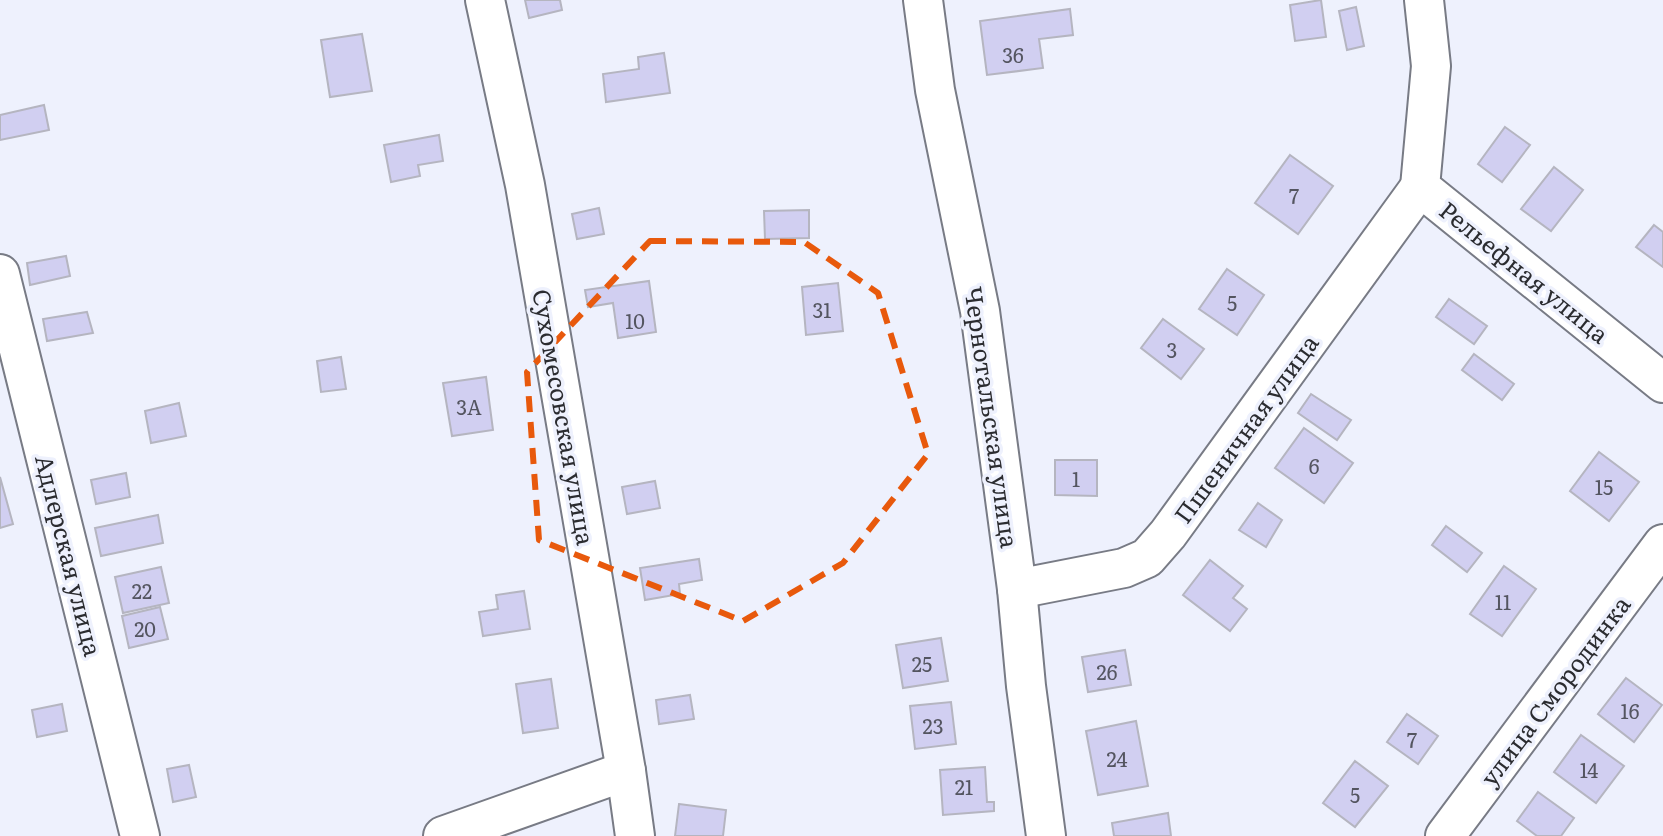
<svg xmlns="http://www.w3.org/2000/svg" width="1663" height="836" font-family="Literata,serif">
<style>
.building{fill:#d1cff1;stroke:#b5b5c0;stroke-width:2}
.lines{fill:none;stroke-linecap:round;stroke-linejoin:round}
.minor-casing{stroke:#787b85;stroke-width:42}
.minor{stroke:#fff;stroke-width:38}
.marked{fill:none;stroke:#e8590c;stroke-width:6;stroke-dasharray:16 10;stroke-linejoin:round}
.labels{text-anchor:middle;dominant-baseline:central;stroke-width:7;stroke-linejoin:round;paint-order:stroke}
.number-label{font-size:20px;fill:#545560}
.street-label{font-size:24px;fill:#2b2c30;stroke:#eef1fd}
</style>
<rect width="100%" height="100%" fill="#eef1fd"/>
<g class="building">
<polygon points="525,0 560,0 562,10 529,18"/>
<polygon points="1321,0 1326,37 1295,41 1290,5"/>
<polygon points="1356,7 1364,46 1347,50 1339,11"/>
<polygon points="1070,9 1073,35 1039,39 1043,68 987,75 980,21"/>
<polygon points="362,34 372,91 330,97 321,40"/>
<polygon points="664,53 670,93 606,102 603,74 639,69 638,57"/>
<polygon points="44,105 49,130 0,140 0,115"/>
<polygon points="1505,127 1530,145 1502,182 1478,164"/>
<polygon points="439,135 443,161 418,165 420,176 391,182 384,145"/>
<polygon points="1290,155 1333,186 1298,234 1255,203"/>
<polygon points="1554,167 1583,190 1551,231 1521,209"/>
<polygon points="599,208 604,234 577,239 572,214"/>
<polygon points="809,210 809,238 765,239 764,211"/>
<polygon points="1654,225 1663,232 1663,267 1636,247"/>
<polygon points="66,256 70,276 30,285 27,263"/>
<polygon points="1227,269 1264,295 1237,335 1199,309"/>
<polygon points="649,281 656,332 618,338 613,303 588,307 585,290"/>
<polygon points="838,283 843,331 806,335 802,287"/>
<polygon points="1449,299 1487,326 1474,344 1436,317"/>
<polygon points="87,312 93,333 47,341 43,319"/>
<polygon points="1163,319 1204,349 1181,379 1141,348"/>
<polygon points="1474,354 1514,384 1502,400 1462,370"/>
<polygon points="341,357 346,389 321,392 317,361"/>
<polygon points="486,377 493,430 452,436 443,383"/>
<polygon points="1311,394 1351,420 1337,440 1298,413"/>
<polygon points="179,403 186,436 151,443 145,411"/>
<polygon points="1304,428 1353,463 1324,503 1275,468"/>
<polygon points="1599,452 1639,482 1609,521 1570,491"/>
<polygon points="1055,460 1097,460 1097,496 1055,495"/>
<polygon points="126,473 130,497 96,504 91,480"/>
<polygon points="0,477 13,524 0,528"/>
<polygon points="655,481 660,508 627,514 622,487"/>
<polygon points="1258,503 1282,520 1266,547 1239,530"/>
<polygon points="158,515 163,543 101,556 95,528"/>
<polygon points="1446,526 1482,553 1467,572 1432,545"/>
<polygon points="699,559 702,580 679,584 680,594 645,600 640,568"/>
<polygon points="1210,560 1243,586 1233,598 1247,609 1230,631 1183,595"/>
<polygon points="1504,566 1536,589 1502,636 1470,614"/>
<polygon points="161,567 169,603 123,613 115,577"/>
<polygon points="524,591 530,629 483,636 479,612 498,609 496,595"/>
<polygon points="160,607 168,639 129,648 122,616"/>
<polygon points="941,638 948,681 903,688 896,645"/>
<polygon points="1125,650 1131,685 1088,692 1082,657"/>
<polygon points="1626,678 1662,705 1634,742 1598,714"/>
<polygon points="551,679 558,728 523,733 516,684"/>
<polygon points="690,695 694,719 659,724 656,700"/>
<polygon points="951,702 956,744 915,749 910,706"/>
<polygon points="62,704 67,731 37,737 32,710"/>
<polygon points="1407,714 1438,736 1418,764 1387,742"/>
<polygon points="1136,721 1148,786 1098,795 1086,731"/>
<polygon points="1581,735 1624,766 1596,803 1554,772"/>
<polygon points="1355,761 1388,786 1355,827 1323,803"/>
<polygon points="189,765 196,797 173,802 167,769"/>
<polygon points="985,767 987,802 994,802 994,811 943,815 940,770"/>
<polygon points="1538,792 1574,818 1561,836 1537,836 1517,821"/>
<polygon points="679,804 726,810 723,836 675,836"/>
<polygon points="1168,813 1171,836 1114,836 1112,823"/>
</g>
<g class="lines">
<g class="minor-casing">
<g id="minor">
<polyline points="485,0 525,185 626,771 635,836"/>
<polyline points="923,0 935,90 980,311 1017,589 1026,686 1046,836"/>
<polyline points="1424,0 1431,66 1420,187 1663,383"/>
<polyline points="0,274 140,836"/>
<polyline points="1017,589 1124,568 1147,558 1168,534 1420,187"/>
<polyline points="443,836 626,771"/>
<polyline points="1445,836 1663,544"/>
</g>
</g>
<use href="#minor" class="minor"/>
</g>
<path class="marked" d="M650,241L804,242L878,293L928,454L843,563L743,621L539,540L527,372Z"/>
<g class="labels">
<g class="number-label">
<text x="1013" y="54">36</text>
<text x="1294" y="195">7</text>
<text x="1232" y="302">5</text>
<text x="822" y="309">31</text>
<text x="635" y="320">10</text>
<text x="1172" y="349">3</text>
<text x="469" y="406">3А</text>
<text x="1314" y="465">6</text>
<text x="1076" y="478">1</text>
<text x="1604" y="486">15</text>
<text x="142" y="590">22</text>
<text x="1503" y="601">11</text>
<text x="145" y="628">20</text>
<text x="922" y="663">25</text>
<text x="1107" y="671">26</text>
<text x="1630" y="710">16</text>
<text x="933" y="725">23</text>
<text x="1412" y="739">7</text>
<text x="1117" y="758">24</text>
<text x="1589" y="769">14</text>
<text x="964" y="786">21</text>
<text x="1355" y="794">5</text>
</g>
<g class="street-label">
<text transform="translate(1525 271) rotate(39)">Рельефная улица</text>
<text transform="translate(565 417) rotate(80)">Сухомесовская улица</text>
<text transform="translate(993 417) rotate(82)">Чернотальская улица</text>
<text transform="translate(1245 428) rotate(-54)">Пшеничная улица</text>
<text transform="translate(70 555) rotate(76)">Адлерская улица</text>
<text transform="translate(1554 690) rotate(-53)">улица Смородинка</text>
</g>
</g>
</svg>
